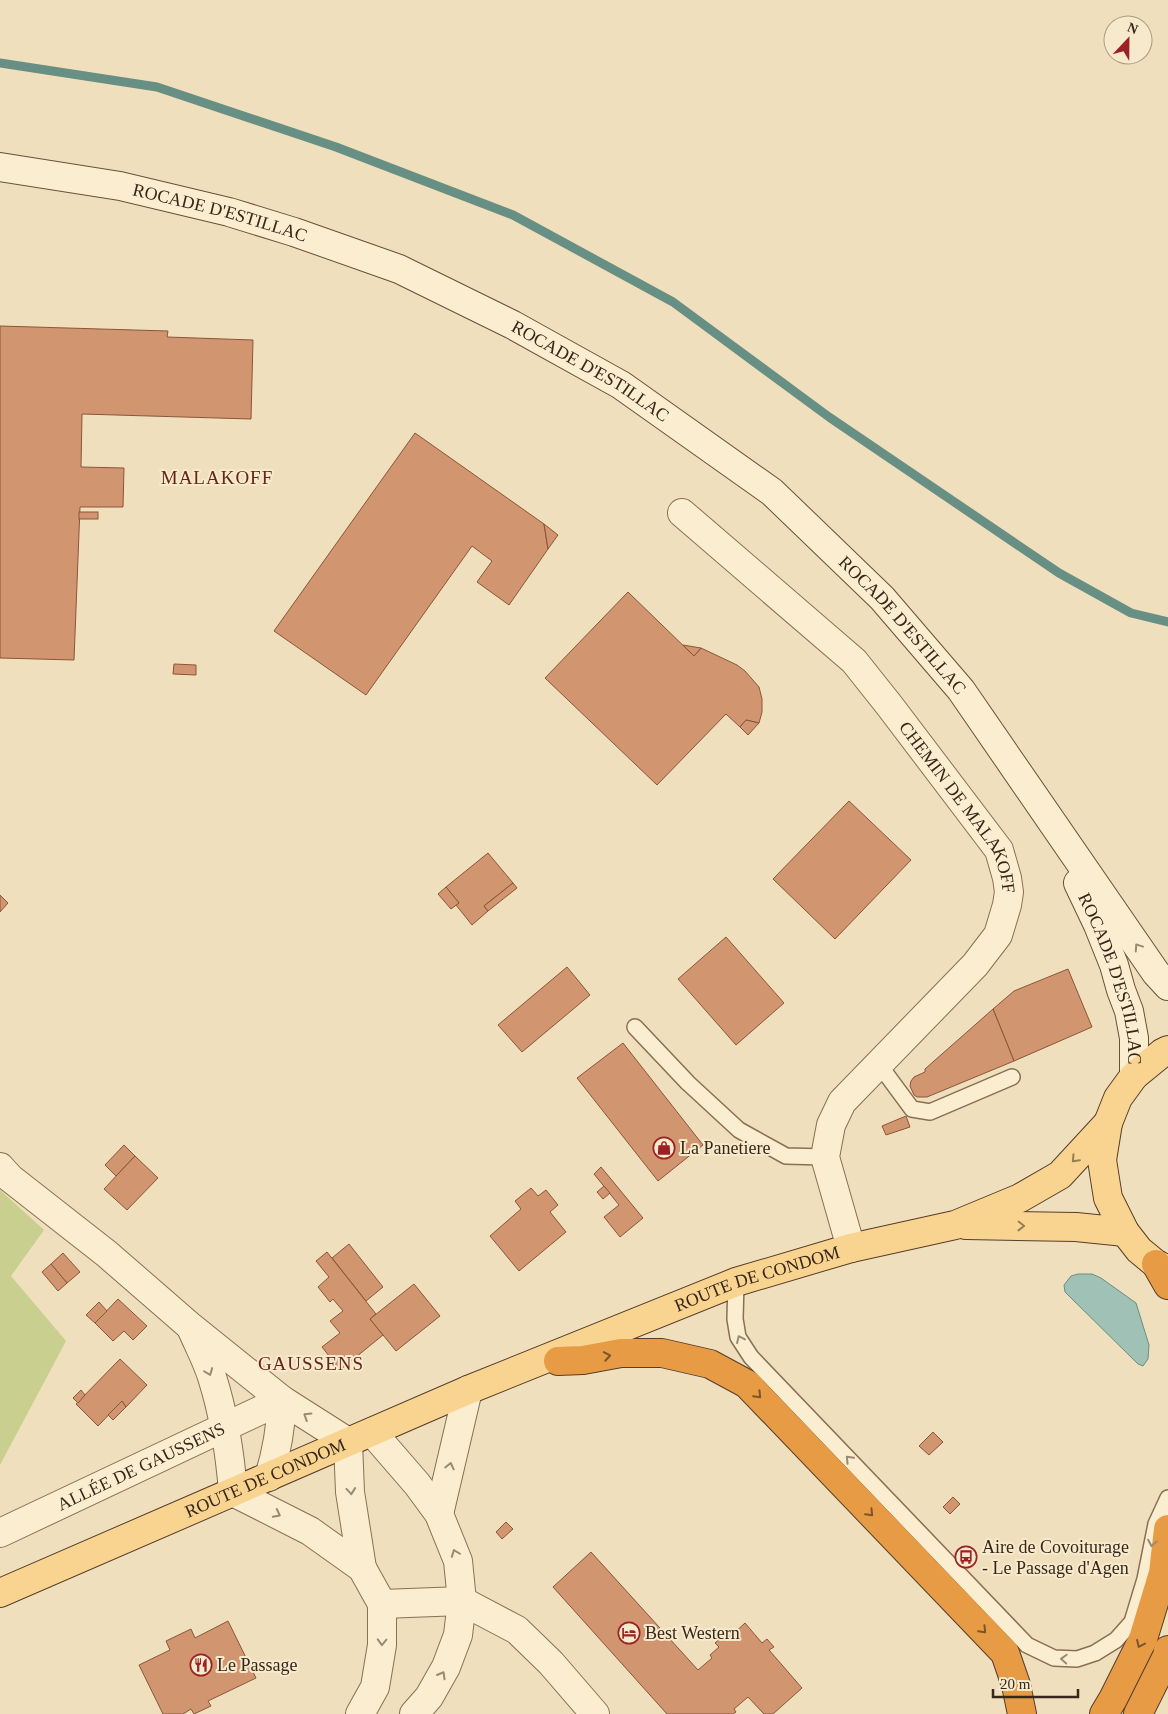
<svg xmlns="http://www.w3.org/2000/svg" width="1168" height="1714" font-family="'Times New Roman',serif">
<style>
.green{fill:#c9cf8f}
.water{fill:#a0c1b6;stroke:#678f84}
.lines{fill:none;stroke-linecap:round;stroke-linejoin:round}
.stream{stroke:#678f84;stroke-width:9}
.building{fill:#d1956f;stroke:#8a5639}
.lane-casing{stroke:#896f54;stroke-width:18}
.street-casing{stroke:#896f54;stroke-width:30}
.secondary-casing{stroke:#6a5038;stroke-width:30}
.primary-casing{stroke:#563d29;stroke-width:30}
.highway-casing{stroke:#563d29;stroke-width:30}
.lane{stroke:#fbedcf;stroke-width:15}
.street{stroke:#fbedcf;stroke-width:28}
.secondary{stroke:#fbedcf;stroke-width:28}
.primary{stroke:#f8d490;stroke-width:28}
.highway{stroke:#e79b45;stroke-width:28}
.oneway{stroke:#998a74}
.oneway2{stroke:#987e55}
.oneway3{stroke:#7d552b}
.labels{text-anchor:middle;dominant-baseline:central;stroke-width:4;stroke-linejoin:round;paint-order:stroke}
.street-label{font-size:18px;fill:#37271a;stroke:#f7eacc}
.poi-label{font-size:18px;fill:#37271a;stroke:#f7eacc;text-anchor:start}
.neighbourhood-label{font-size:19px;letter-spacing:1px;fill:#662517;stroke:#f7eacc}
</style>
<rect width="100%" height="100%" fill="#f0dfbc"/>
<polygon class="green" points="0,1190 44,1230 11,1276 66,1341 0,1465"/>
<polygon class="water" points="1078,1274 1092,1274 1101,1278 1136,1303 1149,1345 1148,1359 1143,1366 1138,1364 1065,1292 1064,1285 1071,1276"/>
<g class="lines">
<polyline class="stream" points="0,63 157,87 336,147 513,215 673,302 829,417 1059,573 1131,613 1168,622"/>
</g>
<g class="building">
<polygon points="0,326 168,331 167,337 253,340 251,419 82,414 81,467 124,468 123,507 80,507 74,660 0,658"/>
<polygon points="415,433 544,524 548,549 509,605 477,582 492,561 472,546 366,695 274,631"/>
<rect x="79" y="512" width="19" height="7"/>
<polygon points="544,524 558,535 548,549"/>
<polygon points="628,592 694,656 701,648 737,665 745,671 759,687 762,699 762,712 759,723 746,720 740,727 726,714 657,785 545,678"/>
<polygon points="683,645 701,648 694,656"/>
<polygon points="174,664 196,665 196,675 173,674"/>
<polygon points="746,720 759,723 748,735 740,727"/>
<polygon points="849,801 911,860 835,939 773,879"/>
<polygon points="488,853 513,883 484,906 488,911 472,925 456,905 459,903 446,887"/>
<polygon points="513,883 517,888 488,911 484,906"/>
<polygon points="446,887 459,903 451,909 438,894"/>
<polygon points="0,895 8,903 0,912"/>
<polygon points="726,937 784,1003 736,1045 678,979"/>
<polygon points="567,967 590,995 522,1052 498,1025"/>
<polygon points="1068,969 1092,1027 1014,1061 993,1009 1014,991"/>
<polygon points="993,1009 1014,1061 927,1097 917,1097 914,1095 910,1086 911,1081 914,1077 925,1072 925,1069"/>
<polygon points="623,1043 703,1145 658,1181 577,1078"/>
<polygon points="906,1116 910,1127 886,1135 882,1126"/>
<polygon points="124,1145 135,1156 116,1176 105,1165"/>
<polygon points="135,1156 158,1178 127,1210 104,1189"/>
<polygon points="601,1167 643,1218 620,1237 604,1217 619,1205 594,1174"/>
<polygon points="604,1186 610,1193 603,1199 597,1192"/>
<polygon points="531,1188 538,1196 546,1190 558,1205 550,1212 566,1232 519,1271 490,1236 521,1209 515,1201"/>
<polygon points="349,1244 383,1287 366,1301 332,1258"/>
<polygon points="327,1252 376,1314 370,1319 383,1335 340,1370 322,1347 340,1333 330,1321 343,1311 333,1299 330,1302 318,1287 329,1277 316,1261"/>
<polygon points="63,1253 80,1272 67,1283 51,1264"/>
<polygon points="51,1264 67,1283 58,1291 42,1272"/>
<polygon points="414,1284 440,1316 396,1351 370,1319"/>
<polygon points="118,1299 147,1326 133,1340 124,1331 113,1341 95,1323"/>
<polygon points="99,1302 107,1311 95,1323 86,1315"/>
<polygon points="120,1359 147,1385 126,1407 122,1401 98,1426 76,1404"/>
<polygon points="81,1390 85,1395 78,1403 73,1398"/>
<polygon points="122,1401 126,1407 113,1420 108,1415"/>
<polygon points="933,1432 943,1442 929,1455 919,1446"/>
<polygon points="953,1497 960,1504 950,1514 943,1507"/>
<polygon points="506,1522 513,1529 502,1539 496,1532"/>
<polygon points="591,1552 698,1670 712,1658 710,1655 719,1647 715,1643 729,1631 732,1635 745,1623 762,1643 767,1639 774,1647 769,1650 802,1688 773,1714 764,1714 748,1697 734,1709 736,1712 733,1714 667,1714 553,1587"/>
<polygon points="228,1621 256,1678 208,1701 211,1706 194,1714 191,1709 183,1714 163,1714 139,1665 170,1650 166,1641 191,1629 195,1638"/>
</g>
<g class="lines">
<g class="lane-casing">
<g id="lane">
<polyline points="635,1027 688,1083 739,1130 786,1156 825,1157"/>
<polyline points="878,1063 912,1109 930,1112 1012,1077"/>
<polyline points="736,1282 735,1319 738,1337 751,1357 1027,1645 1054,1658 1077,1659 1095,1653 1116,1640 1132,1622 1145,1579 1156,1524 1168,1498"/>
</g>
</g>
<g class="street-casing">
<g id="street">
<path id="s1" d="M682,513L854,661L889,705L999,850L1007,878L1009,892L1007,905L998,935L975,965L842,1102L831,1125L825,1157L851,1248"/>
<polyline points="0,1167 10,1178 107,1254 191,1327 282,1400 348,1442 350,1492 362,1568"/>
<path d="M192,1330C199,1346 207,1361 212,1377C224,1415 230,1453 233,1492L310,1531L362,1568L382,1604V1645L375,1687L360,1714"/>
<polyline points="372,1432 417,1484 439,1514 458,1561 462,1601 458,1635 446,1667 429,1697 414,1714"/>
<polyline points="439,1514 468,1390"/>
<path id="s2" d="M0,1533L282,1400C281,1427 277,1451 269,1477"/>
<polyline points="382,1604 462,1601 517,1630 551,1663 595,1714"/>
</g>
</g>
<g class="secondary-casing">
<g id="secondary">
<path id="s3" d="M0,167L120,186L229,212L294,232L399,269L513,325L621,385L772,492L882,598L961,690L1156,973L1168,986"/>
<path id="s4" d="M1078,883L1098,925L1114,965L1121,990L1129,1011L1134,1038V1076"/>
</g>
</g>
<g class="primary-casing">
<g id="primary">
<polyline points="1168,1050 1162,1053 1134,1076 1118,1098 1108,1123 1102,1160 1108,1198 1125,1232 1139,1250 1156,1264 1168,1270"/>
<polyline points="966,1225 1076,1227 1125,1232"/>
<path id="s5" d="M0,1593L468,1390L736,1282L851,1248L955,1225L1020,1198L1060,1175L1108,1123"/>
</g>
</g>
<g class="highway-casing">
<g id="highway">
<polyline points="1156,1264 1168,1285"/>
<polyline points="558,1361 583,1360 621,1353 662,1353 710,1364 747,1384 1005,1653 1016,1685 1022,1714"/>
<polyline points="1104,1714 1113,1699 1143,1639 1163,1573 1168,1529"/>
<polyline points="1138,1714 1167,1656 1168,1650"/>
</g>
</g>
<use href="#lane" class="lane"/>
<use href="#street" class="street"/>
<use href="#secondary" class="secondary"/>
<use href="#primary" class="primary"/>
<use href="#highway" class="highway"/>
</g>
<defs><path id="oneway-chevron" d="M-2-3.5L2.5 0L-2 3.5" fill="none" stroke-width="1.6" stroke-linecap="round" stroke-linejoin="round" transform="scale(1.25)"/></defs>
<g class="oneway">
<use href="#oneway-chevron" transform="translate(1138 947) rotate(-124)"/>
<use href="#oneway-chevron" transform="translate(740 1339) rotate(-115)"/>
<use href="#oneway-chevron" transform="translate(209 1372) rotate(69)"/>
<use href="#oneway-chevron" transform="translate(307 1416) rotate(-148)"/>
<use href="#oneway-chevron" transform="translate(849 1459) rotate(-134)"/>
<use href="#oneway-chevron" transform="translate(450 1466) rotate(-77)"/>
<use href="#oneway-chevron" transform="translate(351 1491) rotate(85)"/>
<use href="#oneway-chevron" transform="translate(277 1514) rotate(27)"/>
<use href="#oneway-chevron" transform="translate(1152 1543) rotate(101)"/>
<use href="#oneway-chevron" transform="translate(455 1553) rotate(-111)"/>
<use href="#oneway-chevron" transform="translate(382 1642) rotate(92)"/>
<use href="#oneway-chevron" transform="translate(1064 1659) rotate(-177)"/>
<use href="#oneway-chevron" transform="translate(442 1675) rotate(-60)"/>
</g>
<g class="oneway2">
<use href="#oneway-chevron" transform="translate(1075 1159) rotate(133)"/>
<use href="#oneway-chevron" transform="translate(1021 1226) rotate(1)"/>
</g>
<g class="oneway3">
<use href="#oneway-chevron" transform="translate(607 1356) rotate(-10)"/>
<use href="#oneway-chevron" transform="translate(758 1395) rotate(46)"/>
<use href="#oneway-chevron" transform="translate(870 1513) rotate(46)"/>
<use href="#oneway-chevron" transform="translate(983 1630) rotate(46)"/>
<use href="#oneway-chevron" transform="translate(1140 1644) rotate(115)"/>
</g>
<defs>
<g id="shop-ring" transform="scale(1.125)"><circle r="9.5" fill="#f7eacc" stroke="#9c2125" stroke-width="1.5"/><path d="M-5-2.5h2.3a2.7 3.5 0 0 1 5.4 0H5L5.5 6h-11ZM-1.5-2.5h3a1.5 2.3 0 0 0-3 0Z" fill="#9c2125"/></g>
<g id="bus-ring" transform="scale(1.125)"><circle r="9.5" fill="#f7eacc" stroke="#9c2125" stroke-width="1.5"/><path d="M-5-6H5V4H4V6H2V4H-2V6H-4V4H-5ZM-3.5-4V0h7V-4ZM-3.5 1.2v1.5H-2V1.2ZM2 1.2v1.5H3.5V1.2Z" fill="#9c2125"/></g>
<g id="hotel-ring" transform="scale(1.125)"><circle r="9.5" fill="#f7eacc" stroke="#9c2125" stroke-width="1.5"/><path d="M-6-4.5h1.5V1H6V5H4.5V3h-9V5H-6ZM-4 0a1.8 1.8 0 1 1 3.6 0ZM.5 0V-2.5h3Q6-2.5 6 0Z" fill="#9c2125"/></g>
<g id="restaurant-ring" transform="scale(1.125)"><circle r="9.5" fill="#f7eacc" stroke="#9c2125" stroke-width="1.5"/><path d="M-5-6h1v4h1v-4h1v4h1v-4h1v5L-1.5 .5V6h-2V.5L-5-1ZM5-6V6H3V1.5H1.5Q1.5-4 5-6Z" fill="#9c2125"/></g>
</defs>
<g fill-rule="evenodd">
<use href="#shop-ring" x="664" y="1148"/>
<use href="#bus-ring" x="966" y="1557"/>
<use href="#hotel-ring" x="629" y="1633"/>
<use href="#restaurant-ring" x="201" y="1665"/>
</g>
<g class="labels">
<g class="street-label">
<text stroke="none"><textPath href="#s3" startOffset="225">ROCADE D'ESTILLAC</textPath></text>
<text stroke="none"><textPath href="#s3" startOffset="630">ROCADE D'ESTILLAC</textPath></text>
<text stroke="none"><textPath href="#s3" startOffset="1035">ROCADE D'ESTILLAC</textPath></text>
<text stroke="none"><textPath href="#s1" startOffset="408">CHEMIN DE MALAKOFF</textPath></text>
<text stroke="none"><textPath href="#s4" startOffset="102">ROCADE D'ESTILLAC</textPath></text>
<text stroke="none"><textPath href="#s5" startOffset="820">ROUTE DE CONDOM</textPath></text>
<text stroke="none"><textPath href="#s2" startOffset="156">ALLÉE DE GAUSSENS</textPath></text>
<text stroke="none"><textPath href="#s5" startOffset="289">ROUTE DE CONDOM</textPath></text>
</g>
<g class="poi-label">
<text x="680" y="1148">La Panetiere</text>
<text x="982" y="1547">Aire de Covoiturage<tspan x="982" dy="21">- Le Passage d'Agen</tspan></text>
<text x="645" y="1633">Best Western</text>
<text x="217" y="1665">Le Passage</text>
</g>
<g class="neighbourhood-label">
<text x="217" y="477">MALAKOFF</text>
<text x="311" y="1363">GAUSSENS</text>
</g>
</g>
<g transform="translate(1128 40) rotate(22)"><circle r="24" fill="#f7eacc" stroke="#aa9c85"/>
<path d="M0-4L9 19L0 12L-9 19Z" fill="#9c2125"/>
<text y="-8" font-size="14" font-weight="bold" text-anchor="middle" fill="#37271a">N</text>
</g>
<path d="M993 1689v8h85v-8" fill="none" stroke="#37271a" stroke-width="2.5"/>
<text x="1000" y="1689" font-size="15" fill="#37271a" stroke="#f7eacc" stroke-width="4" paint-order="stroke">20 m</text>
</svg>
